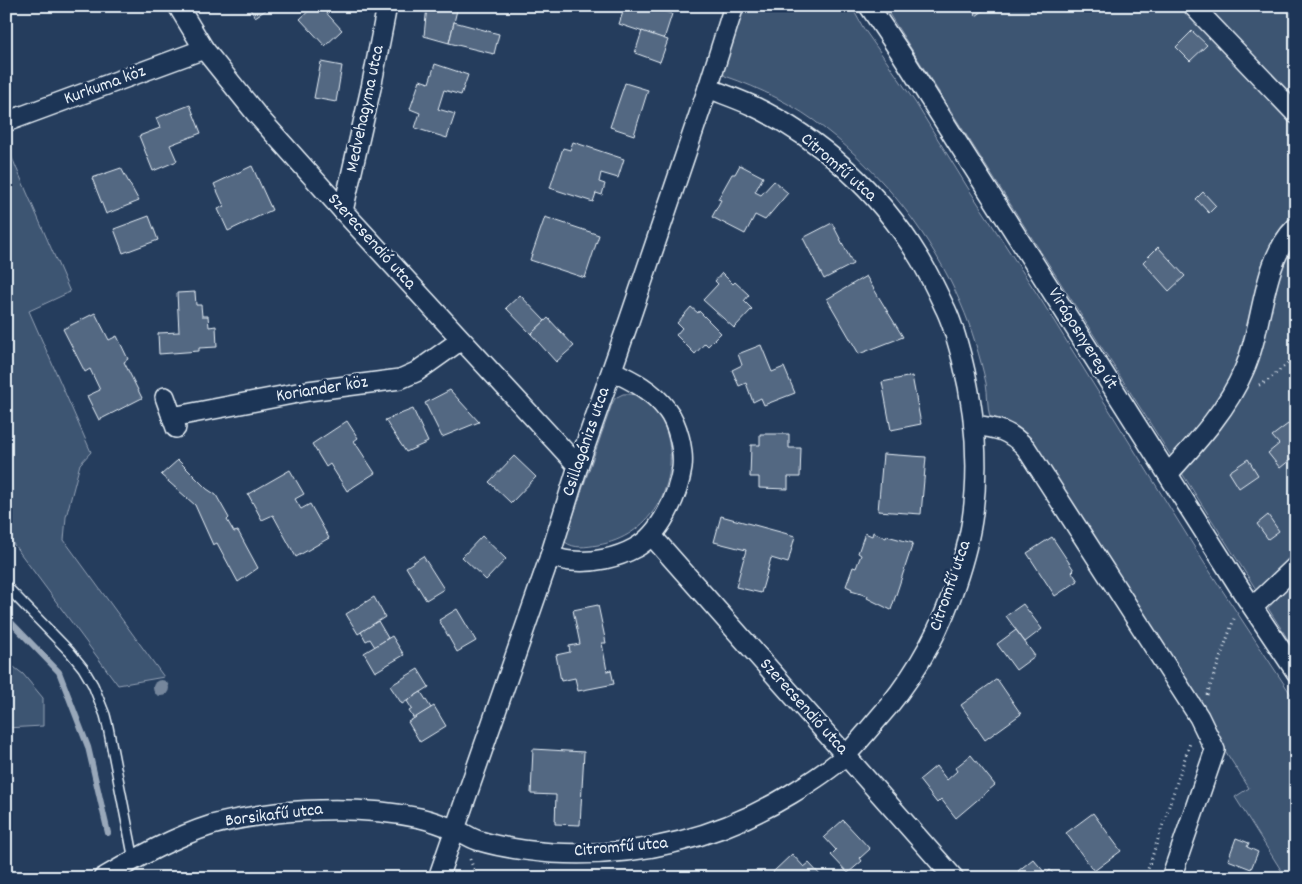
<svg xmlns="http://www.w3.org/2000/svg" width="1302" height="884" font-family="Dekko,sans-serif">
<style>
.green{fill:#3e5472;stroke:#93a2b5}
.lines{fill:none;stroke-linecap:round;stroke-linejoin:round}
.stream{stroke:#99a8ba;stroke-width:6}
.building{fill:#536782;stroke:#e8f1f8}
.service-casing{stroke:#e8f1f8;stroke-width:12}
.minor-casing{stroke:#e8f1f8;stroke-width:22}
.path{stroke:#e8f1f8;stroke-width:3;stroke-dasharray:1 4;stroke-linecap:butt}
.service{stroke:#1d3557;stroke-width:9}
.minor{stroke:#1d3557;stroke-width:19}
.tree{fill:#74869c}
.labels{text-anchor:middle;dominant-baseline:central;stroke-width:5;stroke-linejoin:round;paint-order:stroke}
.street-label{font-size:18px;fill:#e8f1f8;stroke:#1d3557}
</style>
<rect width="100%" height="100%" fill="#253d5d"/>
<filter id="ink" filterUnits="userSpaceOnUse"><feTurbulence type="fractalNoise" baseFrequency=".02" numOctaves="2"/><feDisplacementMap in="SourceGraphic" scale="10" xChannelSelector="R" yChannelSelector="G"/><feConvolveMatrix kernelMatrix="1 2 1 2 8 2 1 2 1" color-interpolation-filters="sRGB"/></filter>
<g filter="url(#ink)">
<g class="green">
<path d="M742,6H851L864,29L915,102L968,188L1041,300L1203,561L1296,702V878H1286L1235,797L1249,788L1215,735L996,420L990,417C987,407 988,394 986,383C980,357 972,329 961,304C931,235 884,175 825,129C797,106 760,88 725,76L723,73Z"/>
<polygon points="884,6 1296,6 1296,652"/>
<polygon points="6,144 70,292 29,311 91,452 80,464 66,517 64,540 164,677 118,685 6,534"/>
<path d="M623,394C635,393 642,397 650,405C660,413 665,425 668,438C679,487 649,537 598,545C586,547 574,549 565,542L567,533L612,404L615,398Z"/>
<polygon points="6,661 23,674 43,698 43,726 6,728"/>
</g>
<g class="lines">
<polyline class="stream" points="6,617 59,672 88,747 108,833"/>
</g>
<g class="building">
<polygon points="248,6 272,6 255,17"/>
<polygon points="314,6 320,6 342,30 325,46 300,19"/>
<polygon points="427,6 458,6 449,43 424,36"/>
<polygon points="625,6 660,6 659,10 672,14 664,39 619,24"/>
<polygon points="970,6 990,6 976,16"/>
<polygon points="454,22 499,34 494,54 449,43"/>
<polygon points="642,31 668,40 660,62 635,53"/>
<polygon points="1192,31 1207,45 1190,61 1176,47"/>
<polygon points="321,62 342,66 336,102 314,98"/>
<polygon points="435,64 468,75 461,95 444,90 438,109 455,114 447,138 415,128 420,113 410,109 420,80 429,83"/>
<polygon points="625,83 648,90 634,135 610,127"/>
<polygon points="190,105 201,133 170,145 177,161 153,171 139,136 160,128 156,118"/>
<polygon points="573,142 624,159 618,178 601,173 599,182 605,184 602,195 596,193 593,202 550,188 563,148 570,150"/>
<polygon points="740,165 763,177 755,192 761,195 774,181 788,193 765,220 755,215 745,234 712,217 721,200 718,199 732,174 735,174"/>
<polygon points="252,166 272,210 228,231 218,209 224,206 214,184"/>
<polygon points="121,168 139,201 106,214 92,178"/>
<polygon points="1203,192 1216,206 1209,213 1196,199"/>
<polygon points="149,216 158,240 123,253 114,229"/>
<polygon points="545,217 599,235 585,278 530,260"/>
<polygon points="832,223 853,264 824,279 803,238"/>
<polygon points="1158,247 1185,276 1169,291 1143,262"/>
<polygon points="722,273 733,284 735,282 749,295 744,301 752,309 734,328 703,300 718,284 715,281"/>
<polygon points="866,276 903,337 859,354 827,299"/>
<polygon points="195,292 196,305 201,305 202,316 208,316 209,327 216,326 217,347 199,348 199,351 159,354 158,333 179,332 177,293"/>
<polygon points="520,295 545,321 531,334 506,308"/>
<polygon points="691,307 698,313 699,311 721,333 708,346 705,343 695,354 676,335 682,328 677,323"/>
<polygon points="95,313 109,340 117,336 128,359 124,362 142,398 99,420 87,396 100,390 90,369 85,372 63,329"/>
<polygon points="548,318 574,346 556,362 531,334"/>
<polygon points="761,345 772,372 784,367 795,393 764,405 761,398 753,402 746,383 739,386 732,370 742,365 738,354"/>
<polygon points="912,376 921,424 891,430 882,382"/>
<polygon points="450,390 479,422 442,437 425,403"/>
<polygon points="413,409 428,442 406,452 385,420"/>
<polygon points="347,421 358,438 354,441 375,473 347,491 330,464 326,467 312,444"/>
<polygon points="1292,421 1296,425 1296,455 1280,468 1268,453 1279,444 1272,436"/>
<polygon points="760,434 789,434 789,448 801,448 800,477 788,477 788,489 759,488 759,477 750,477 751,445 760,445"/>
<polygon points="883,454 926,457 921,514 878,511"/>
<polygon points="514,456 536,477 511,503 489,482"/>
<polygon points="1248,459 1258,475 1239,488 1229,472"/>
<polygon points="178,460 207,489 216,495 229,518 227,520 234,532 238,531 258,568 238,582 217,543 213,545 195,505 161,475"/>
<polygon points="290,470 304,494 295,499 301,509 310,504 329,538 296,557 273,515 262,520 248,494"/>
<polygon points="1268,515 1279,531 1268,539 1257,524"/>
<polygon points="721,516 795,536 788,563 771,558 761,593 736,587 746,550 714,542"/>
<polygon points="873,532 886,538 887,536 913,543 891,610 867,598 868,596 851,591 852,589 846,586 853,567 856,568 861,555 858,553 865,533 872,536"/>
<polygon points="482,536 506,559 486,580 462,557"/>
<polygon points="1052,537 1074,570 1072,572 1078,581 1055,596 1027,553"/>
<polygon points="423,556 444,589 426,600 406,567"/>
<polygon points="374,597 385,617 358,634 346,614"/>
<polygon points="1023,604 1042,629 1025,642 1006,616"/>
<polygon points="598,605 606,643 602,643 607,671 611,670 614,684 578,691 575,678 561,681 556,655 570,652 569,646 580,644 573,610"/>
<polygon points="457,609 476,641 457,652 439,620"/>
<polygon points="378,621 388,638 375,647 370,639 366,641 361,632"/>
<polygon points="1016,630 1035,656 1016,670 997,644"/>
<polygon points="392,636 404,655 375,672 364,653"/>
<polygon points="418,669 429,687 402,704 390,686"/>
<polygon points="997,679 1021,714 985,740 961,705"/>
<polygon points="421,692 431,708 414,719 409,711 412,709 407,701"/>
<polygon points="434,706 446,726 420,742 408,722"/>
<polygon points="533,749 584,752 580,825 555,824 556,795 531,794"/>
<polygon points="971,755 995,785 956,818 941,799 937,803 919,780 936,766 947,780 957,771 955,768"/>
<polygon points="1093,813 1121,851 1094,871 1066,833"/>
<polygon points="843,820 870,849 860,858 862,861 848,873 831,855 836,850 824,837"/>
<polygon points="1236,838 1249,843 1247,847 1258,852 1251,869 1228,860"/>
<polygon points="792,854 804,867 809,863 823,878 778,878 773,872"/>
<polygon points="1033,859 1046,874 1050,870 1057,878 1024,878 1018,871"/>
</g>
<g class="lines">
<g class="service-casing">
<polyline id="service" points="6,586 70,652 83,668 93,685 105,715 108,727 134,860"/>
</g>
<g class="minor-casing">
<g id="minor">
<polyline points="178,6 204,49 257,115 343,211 578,466"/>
<polyline points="869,6 902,55 1243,593 1296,672"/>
<polyline points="1193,6 1296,114"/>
<polyline points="6,122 204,49"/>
<polyline points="343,211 371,88 387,6"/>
<polyline points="165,397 176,428"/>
<polyline points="172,417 308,391 400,379 416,372 461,340"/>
<path d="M974,425C997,428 1009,430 1026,448L1199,717L1215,750L1171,878"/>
<path d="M1168,474C1197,442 1227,410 1244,370C1264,326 1261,261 1296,227"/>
<polyline points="652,536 954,878"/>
<path d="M550,556C557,558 565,561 572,561C593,563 617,558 635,548C660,535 678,496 682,468C684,451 678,424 667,410C653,391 632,380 612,371"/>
<polyline points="1253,607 1296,566"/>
<path d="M103,878C138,857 174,837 212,825C233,819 254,816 276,813C324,808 372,808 420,818C433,821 446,826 458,831C466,834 472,839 480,841C503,848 528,851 552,853C638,858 717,839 791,794C809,783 828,771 844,757C855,746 866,733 876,721C909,684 934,643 951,597C960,572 968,546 972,520C980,466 975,411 962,359C957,341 953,323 944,306C936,289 928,272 918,256C879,192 820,138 753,106C738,99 723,94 708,88"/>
<polyline points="438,878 550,556 578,466 629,321 708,88 734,6"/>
</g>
</g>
<g class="path">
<polyline points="1259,385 1266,382 1296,356"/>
<polyline points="1207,695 1235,616"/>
<polyline points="470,859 477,878"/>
<polyline points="1145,878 1190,743"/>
</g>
<use href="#service" class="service"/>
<use href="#minor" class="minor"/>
</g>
<circle class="tree" cx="161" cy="688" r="8"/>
</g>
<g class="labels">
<g class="street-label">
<text transform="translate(105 86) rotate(-20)">Kurkuma köz</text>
<text transform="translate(366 109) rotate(-78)">Medvehagyma utca</text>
<text transform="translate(838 168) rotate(41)">Citromfű utca</text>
<text transform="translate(371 242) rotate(48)">Szerecsendió utca</text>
<text transform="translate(1082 339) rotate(58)">Virágosnyereg út</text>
<text transform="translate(322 390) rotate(-9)">Koriander köz</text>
<text transform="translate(587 442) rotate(-71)">Csillagánizs utca</text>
<text transform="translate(951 586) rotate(-71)">Citromfű utca</text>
<text transform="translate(803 707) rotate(48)">Szerecsendió utca</text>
<text transform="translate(274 816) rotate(-7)">Borsikafű utca</text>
<text transform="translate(621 848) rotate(-5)">Citromfű utca</text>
</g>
</g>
<rect width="1302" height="884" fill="none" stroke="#1d3557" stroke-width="25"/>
<rect x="12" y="12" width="1277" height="859" fill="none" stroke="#e8f1f8" stroke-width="2" filter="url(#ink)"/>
</svg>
